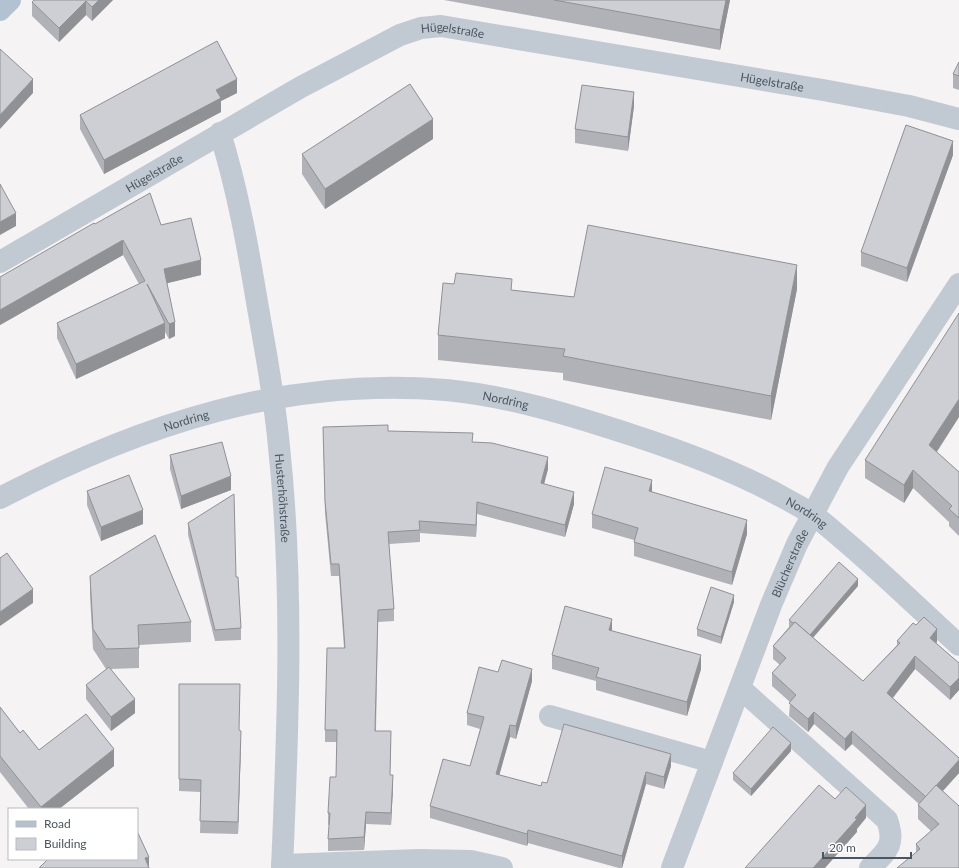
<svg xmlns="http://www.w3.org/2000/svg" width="959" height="868" font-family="Lato,sans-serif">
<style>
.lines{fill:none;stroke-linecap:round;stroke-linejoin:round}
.minor{stroke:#c1cad2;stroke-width:22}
.major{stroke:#b3c2d1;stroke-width:22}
.wall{fill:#b0b2b7}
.shaded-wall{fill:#909195}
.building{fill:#cdcfd5;stroke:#909195}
.labels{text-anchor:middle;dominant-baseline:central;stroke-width:4;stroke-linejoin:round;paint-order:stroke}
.street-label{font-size:12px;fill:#4a5661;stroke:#fff}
</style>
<rect width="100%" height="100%" fill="#f5f3f3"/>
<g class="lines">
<g class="minor">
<path id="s1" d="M220,133C238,191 248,248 258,308C266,354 275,400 279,447C294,587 288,728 282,868"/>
<path id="s2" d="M0,262L301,87L400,35L421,28L441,26L823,90L909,106L959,119"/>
<path id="s3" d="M0,498C140,425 286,376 446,390C510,396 574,416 635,436C687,453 738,472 786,499C795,504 805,509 813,515C825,523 835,533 846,542C885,575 921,611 959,645"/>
<path d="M740,688L887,820C896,845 887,851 870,868"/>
<polyline points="550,716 712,762"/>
<polyline points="282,865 419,860 471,861 502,868"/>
<path id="s4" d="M672,868L771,605L797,544L838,467L959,284"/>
</g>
<polyline class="major" points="0,10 10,0"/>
</g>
<g class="wall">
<polygon points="34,0 113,0 92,21 86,15 59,42 32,16 32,2"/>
<polygon points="444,0 730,0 720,50"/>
<polygon points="959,62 959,90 953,88 953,74"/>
<polygon points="237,93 221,101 221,112 104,174 80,129 80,115"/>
<polygon points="634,106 628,151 575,143 575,129"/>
<polygon points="433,139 325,209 302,174 302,154"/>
<polygon points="953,155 907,282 861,266 861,252"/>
<polygon points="95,224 161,225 201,275 167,283 175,336 169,339 165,332 165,338 76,379 57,338 57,323 139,284 123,255 0,325 0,277"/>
<polygon points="454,284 574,297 797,289 771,420 563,380 563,373 438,360 438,335"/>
<polygon points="959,417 937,452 959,472 959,536 949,526 949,522 913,488 904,503 865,478 865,460"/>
<polygon points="323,427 388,431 473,442 548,469 544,484 574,504 565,537 477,514 476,537 420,533 420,542 389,544 394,609 394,621 378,622 376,731 391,743 390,775 393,787 391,825 366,824 364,850 328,851 328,839 329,825 328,825 328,813 336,777 337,742 325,742 325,730 344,648 339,576 331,576 325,513"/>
<polygon points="170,455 231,490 181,509 170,469"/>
<polygon points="87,491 143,524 101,541 87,505"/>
<polygon points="652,492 747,534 732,585 634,556 634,540 592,528 592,514"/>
<polygon points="188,523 236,577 241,628 241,640 215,641 188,535"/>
<polygon points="90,576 191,622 191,642 139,645 139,668 111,669 135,713 111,731 86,699 86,685 107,669 106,669 93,649 90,596"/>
<polygon points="858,586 813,638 863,681 897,645 897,641 937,642 936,643 959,663 959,690 950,700 915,669 893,698 959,758 959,773 942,791 959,868 916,852 916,844 931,831 918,819 918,805 919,804 852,744 845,751 814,724 808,732 789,716 790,702 772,686 772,673 780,665 773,659 773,646 789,627 789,620"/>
<polygon points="734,602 721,644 697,636 697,629"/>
<polygon points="612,631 701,669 687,716 596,690 596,681 552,669 552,655"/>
<polygon points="498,672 532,681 516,739 510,737 499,775 541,786 547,783 671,766 664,789 646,784 622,868 619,868 528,843 527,846 430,818 430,806 470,766 480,729 467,725 467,713"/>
<polygon points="179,684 239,730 241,743 238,834 200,833 201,792 179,791"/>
<polygon points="0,707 20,733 39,750 114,766 59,809 29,809 0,772"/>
<polygon points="791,751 751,796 733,780 733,773"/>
</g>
<g class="shaded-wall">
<polygon points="99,0 113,0 92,21 92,7"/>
<polygon points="726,0 730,0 720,50 720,30"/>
<polygon points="86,1 86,15 59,42 59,28"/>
<polygon points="33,79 33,93 0,129 0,115"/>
<polygon points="237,79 237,93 221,101 221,112 104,174 104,160 216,90"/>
<polygon points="634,92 634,106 628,151 628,137"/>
<polygon points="433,119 433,139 325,209 325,189"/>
<polygon points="953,141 953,155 907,282 907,268"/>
<polygon points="16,213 16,226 0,235 0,222"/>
<polygon points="123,240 123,255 0,325 0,310"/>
<polygon points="201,260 201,275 164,284 164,269"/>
<polygon points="797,265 797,289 771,420 771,396"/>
<polygon points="175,322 175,336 169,339 169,324"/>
<polygon points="165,323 165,338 76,379 76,364"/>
<polygon points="959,399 959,417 929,463 929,445"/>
<polygon points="548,457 548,469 541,495 541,483"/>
<polygon points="913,470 913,488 904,503 904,485"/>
<polygon points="231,476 231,490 181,509 181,496"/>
<polygon points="652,480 652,494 649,491"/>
<polygon points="574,492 574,504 565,537 565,525"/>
<polygon points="477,502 477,514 476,537 476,525"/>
<polygon points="143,510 143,524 101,541 101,527"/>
<polygon points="747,520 747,534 732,585 732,572"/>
<polygon points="858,579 858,586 808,643 808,636"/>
<polygon points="33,589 33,603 0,626 0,612"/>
<polygon points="734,595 734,602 721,644 721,637"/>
<polygon points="612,619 612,633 609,630"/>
<polygon points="937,629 937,642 930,650 930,638"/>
<polygon points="701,655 701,669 687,716 687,702"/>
<polygon points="915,656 915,669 887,705 887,693"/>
<polygon points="532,669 532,681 516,739 516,726"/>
<polygon points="959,678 959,690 950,700 950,687"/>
<polygon points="135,699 135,713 111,731 111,717"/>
<polygon points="814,712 814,724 808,732 808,719"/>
<polygon points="510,725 510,737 496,787 496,774"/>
<polygon points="241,731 241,743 238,834 238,822"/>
<polygon points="852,731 852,744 845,751 845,739"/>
<polygon points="791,743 791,751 751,796 751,789"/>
<polygon points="114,749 114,766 59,809 41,809 41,807"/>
<polygon points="671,754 671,766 664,789 664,777"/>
<polygon points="959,760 959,773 926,810 926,797"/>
<polygon points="646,772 646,784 622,868 622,856"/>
<polygon points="393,775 393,787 391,825 391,813"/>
<polygon points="866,805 866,818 857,829 857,832 825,868 813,868"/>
<polygon points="366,812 366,824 364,850 364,837"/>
<polygon points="528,830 528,843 527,846 527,834"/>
<polygon points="149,857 149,868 145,858"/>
</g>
<g class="building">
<polygon points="34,0 99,0 92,7 86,1 59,28 32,2"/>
<polygon points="554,0 726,0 720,30"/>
<polygon points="217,41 237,79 216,90 221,98 104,160 80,115"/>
<polygon points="0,49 33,79 0,115"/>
<polygon points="959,62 959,76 953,74"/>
<polygon points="410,84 433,119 325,189 302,154"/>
<polygon points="582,85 634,92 628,137 575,129"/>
<polygon points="906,125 953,141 907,268 861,252"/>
<polygon points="0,184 16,213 0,222"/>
<polygon points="150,193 161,225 191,218 201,260 164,269 175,322 169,324 147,284 165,323 76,364 57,323 145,281 123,240 0,310 0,277 94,223 95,224"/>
<polygon points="588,225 797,265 771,396 563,356 565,349 438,335 443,283 454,284 456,273 512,279 511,290 574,297"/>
<polygon points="959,313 959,399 929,445 959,472 959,518 949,509 952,506 913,470 904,485 865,460"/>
<polygon points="388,425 388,431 473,433 472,442 492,443 548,457 541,483 574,492 565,525 477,502 476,525 419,521 420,530 388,532 394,609 378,610 375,731 391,731 390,775 393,775 391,813 366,812 364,837 328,839 330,813 328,813 330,777 336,777 337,730 325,730 327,648 345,648 339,564 331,564 325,501 323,427"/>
<polygon points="222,442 231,476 181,496 170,455"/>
<polygon points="605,467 652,480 649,491 747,520 732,572 634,542 638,528 592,514"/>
<polygon points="129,475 143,510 101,527 87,491"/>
<polygon points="234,494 236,577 238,577 241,628 215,630 188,523"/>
<polygon points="155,535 191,622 138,625 139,648 106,649 93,629 90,576"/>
<polygon points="7,553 33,589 0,612 0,558"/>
<polygon points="839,562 858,579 810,635 795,622 793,623 789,620"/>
<polygon points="711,587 734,595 721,637 697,629"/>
<polygon points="565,606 612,619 609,630 701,655 687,702 596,677 599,668 552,655"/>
<polygon points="924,617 937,629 930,638 959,663 959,678 950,687 915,656 887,693 959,758 959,760 926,797 852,731 845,739 814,712 808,719 789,703 796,695 772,673 786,658 773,646 795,622 863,681 900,643 897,641 913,623 916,625"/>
<polygon points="502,660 532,669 516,726 510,725 496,774 541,786 542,782 547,783 564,724 671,754 664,777 646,772 622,856 528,830 527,834 430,806 443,759 470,766 484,717 467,713 479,667 498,672"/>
<polygon points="109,667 135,699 111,717 86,685"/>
<polygon points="179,684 240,684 239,730 241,731 238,822 200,821 201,780 179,779"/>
<polygon points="0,707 20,733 23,730 39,750 86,714 114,749 41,807 0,756"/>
<polygon points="773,727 791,743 751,789 733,773"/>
<polygon points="819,785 835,799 846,787 866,805 855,818 857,819 813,868 745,868"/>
<polygon points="936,785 959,806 959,868 897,868 920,849 916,844 939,824 918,805"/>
<polygon points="137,831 149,857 145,858 149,868 39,868 48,859 137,859"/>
</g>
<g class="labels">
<g class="street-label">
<text stroke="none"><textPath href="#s2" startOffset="514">Hügelstraße</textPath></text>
<text stroke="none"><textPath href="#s2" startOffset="838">Hügelstraße</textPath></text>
<text stroke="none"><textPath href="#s2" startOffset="178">Hügelstraße</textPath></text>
<text stroke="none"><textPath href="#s3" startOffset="526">Nordring</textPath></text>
<text stroke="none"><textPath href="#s3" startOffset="202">Nordring</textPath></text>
<text stroke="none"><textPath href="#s1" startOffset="371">Husterhöhstraße</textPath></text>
<text stroke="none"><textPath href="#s3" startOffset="849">Nordring</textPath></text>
<text stroke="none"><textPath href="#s4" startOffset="327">Blücherstraße</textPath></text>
</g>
</g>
<rect x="8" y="808" width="130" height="52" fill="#ffffff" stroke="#b7bbc0"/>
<rect x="16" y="821" width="20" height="6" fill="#b3c2d1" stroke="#b7bbc0"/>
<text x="44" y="828" font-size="12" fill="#4a5661">Road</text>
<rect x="16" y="838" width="20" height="12" fill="#cdcfd5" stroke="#b7bbc0"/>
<text x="44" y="848" font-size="12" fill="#4a5661">Building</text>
<path d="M823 852v6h88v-6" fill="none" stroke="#4a5661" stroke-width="2"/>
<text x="829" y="852" font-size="12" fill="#4a5661" stroke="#ffffff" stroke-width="3" paint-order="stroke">20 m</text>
</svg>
